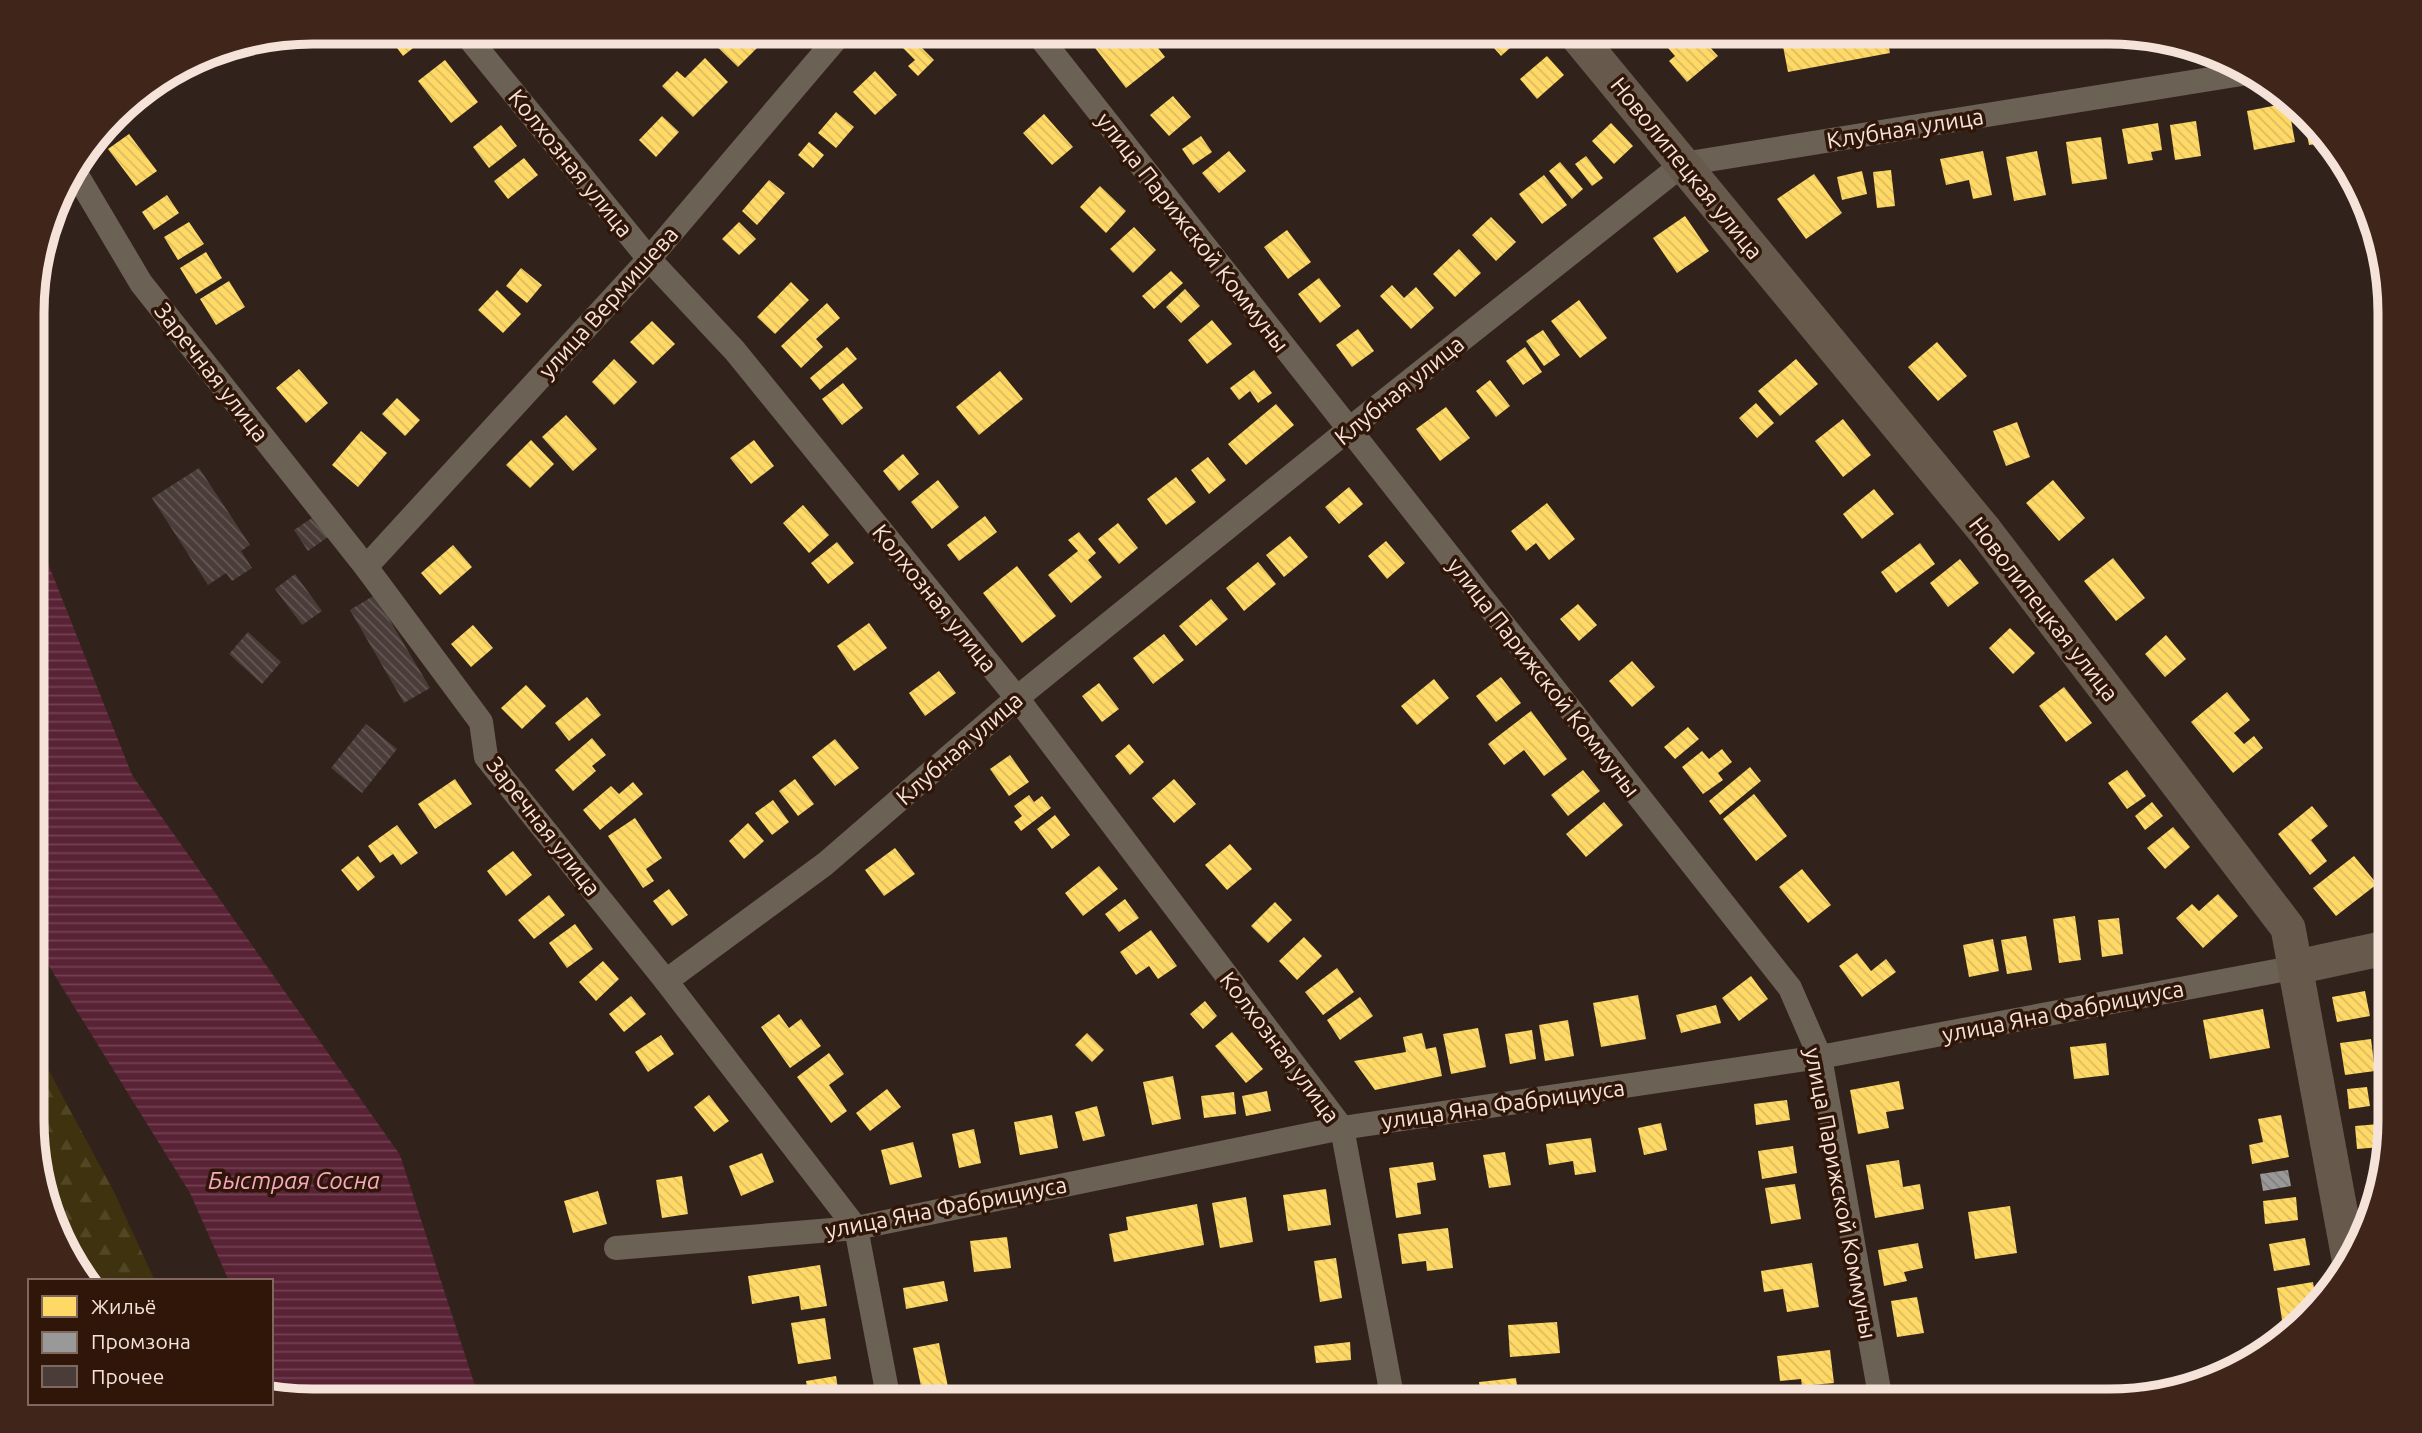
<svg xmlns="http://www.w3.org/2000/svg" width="2422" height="1433" font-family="Ubuntu,sans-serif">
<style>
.forest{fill:url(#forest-firs)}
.water{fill:url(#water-rules)}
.homes{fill:url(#homes-back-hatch)}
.industry{fill:url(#industry-back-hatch)}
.building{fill:url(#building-back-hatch)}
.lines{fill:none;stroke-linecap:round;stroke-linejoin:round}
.street{stroke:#6c6155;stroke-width:24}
.secondary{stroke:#67594c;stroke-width:35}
.labels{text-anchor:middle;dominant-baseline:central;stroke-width:7;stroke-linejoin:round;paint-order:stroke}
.street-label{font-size:23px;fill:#f5e3da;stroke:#301609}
.water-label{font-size:24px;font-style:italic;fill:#f5a8bf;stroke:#301609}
.rim{fill:none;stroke:#f5e3da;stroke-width:9}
</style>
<defs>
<pattern id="forest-firs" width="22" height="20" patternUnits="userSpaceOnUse" patternTransform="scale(1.75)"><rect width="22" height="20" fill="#3e330e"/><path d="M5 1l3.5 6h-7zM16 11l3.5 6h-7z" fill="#514725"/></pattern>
<pattern id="water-rules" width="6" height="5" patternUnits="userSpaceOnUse" patternTransform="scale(1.75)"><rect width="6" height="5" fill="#592235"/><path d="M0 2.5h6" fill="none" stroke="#714252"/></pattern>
<pattern id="homes-back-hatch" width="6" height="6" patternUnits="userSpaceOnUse" patternTransform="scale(1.75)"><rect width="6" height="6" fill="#ffd966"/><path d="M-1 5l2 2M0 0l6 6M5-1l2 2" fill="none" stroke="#dbbb5f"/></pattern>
<pattern id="industry-back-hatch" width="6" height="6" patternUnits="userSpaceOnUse" patternTransform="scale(1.75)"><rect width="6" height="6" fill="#999"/><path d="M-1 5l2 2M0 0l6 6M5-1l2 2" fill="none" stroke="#81807f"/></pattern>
<pattern id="building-back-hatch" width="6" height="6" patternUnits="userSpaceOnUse" patternTransform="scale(1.75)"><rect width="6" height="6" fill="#4a3d39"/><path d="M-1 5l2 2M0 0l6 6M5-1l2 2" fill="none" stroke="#655955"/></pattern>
</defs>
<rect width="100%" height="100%" fill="#31231b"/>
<polygon class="forest" points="34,1043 114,1192 155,1281 84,1281 79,1276 34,1156"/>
<polygon class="water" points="34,528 132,775 400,1155 480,1401 312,1401 282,1397 271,1374 271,1281 229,1281 190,1193 34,942"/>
<g class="homes">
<polygon points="385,32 423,32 427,37 403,56"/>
<polygon points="705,32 741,32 757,48 738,67 703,33"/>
<polygon points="935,32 957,32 945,43"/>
<polygon points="1109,32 1130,32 1138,43 1148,35 1165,57 1126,88 1092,44"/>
<polygon points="1494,32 1528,32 1501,56 1486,39"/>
<polygon points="1654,32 1696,32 1718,56 1687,82 1669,61 1675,56"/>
<polygon points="1807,32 1886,32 1890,53 1788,72 1781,36"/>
<polygon points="907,33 934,60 918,76 908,66 915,60 897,42"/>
<polygon points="1547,56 1564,75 1537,99 1520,79"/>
<polygon points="705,58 728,82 693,117 662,86 677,71 685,78"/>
<polygon points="445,60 478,102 451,123 418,81"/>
<polygon points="875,71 897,95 875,115 853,92"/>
<polygon points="1173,96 1191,117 1169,136 1150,115"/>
<polygon points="2288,103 2295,142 2254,150 2247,111"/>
<polygon points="2302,109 2308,114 2329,142 2309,145"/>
<polygon points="836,112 854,127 836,148 818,133"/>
<polygon points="1044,114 1073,147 1052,165 1023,133"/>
<polygon points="662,116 679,132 656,157 639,140"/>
<polygon points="2196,121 2201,156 2175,160 2170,125"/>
<polygon points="1611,123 1633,146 1614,164 1592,141"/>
<polygon points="2158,123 2162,150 2151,152 2153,160 2128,164 2122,129"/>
<polygon points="501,125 517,146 489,168 473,147"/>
<polygon points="129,134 157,171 136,186 108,149"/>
<polygon points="1201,136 1212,152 1193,165 1182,149"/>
<polygon points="2101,137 2107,179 2072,184 2066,142"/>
<polygon points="809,142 824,155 813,168 798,155"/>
<polygon points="1229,151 1246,171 1219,193 1202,173"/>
<polygon points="1983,151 1992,195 1973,199 1969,180 1946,185 1940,159"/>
<polygon points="2037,151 2046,195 2014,201 2006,157"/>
<polygon points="1586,156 1603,178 1592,186 1575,164"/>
<polygon points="524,158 538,175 508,199 494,181"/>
<polygon points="1560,162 1583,189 1572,199 1549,171"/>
<polygon points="1891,170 1895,206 1877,208 1873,172"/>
<polygon points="1862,171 1867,194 1842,200 1837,177"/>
<polygon points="1814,174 1842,213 1806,239 1777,199"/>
<polygon points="1544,175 1567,205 1542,224 1519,194"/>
<polygon points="769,180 785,193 757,225 742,211"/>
<polygon points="1100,186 1126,211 1106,233 1080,207"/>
<polygon points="167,195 179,213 154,230 142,212"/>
<polygon points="1685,216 1709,251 1677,273 1653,238"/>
<polygon points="1491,217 1516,242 1496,261 1472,235"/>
<polygon points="189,222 204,244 178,260 164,237"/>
<polygon points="739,222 756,239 739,255 722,239"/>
<polygon points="1134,227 1156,250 1133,273 1110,249"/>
<polygon points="1287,230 1311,262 1288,279 1264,247"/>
<polygon points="1459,249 1481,273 1455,297 1433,274"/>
<polygon points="206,252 222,278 196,294 180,268"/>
<polygon points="521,268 542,285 527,303 506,286"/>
<polygon points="1171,271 1183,283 1154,309 1142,296"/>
<polygon points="1319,278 1341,306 1320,323 1298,294"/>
<polygon points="229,281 245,307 216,325 200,299"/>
<polygon points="791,282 809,300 775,334 757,317"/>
<polygon points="1392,285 1404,298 1416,287 1434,308 1411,329 1380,296"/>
<polygon points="1185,289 1200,306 1181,323 1166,307"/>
<polygon points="497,290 521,314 503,333 478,310"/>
<polygon points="1579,300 1607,338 1580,358 1551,321"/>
<polygon points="827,303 840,318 816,339 823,347 801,368 781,346"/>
<polygon points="1212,320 1232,344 1207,364 1188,340"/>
<polygon points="652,321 675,344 653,365 630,342"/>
<polygon points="1358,329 1374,351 1352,367 1336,345"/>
<polygon points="1543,330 1560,355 1544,366 1526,341"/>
<polygon points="1937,342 1967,376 1938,401 1908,367"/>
<polygon points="847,347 857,359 820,390 810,378"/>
<polygon points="1525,347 1542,372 1523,385 1506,361"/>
<polygon points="614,359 637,382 614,405 592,382"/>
<polygon points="1796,359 1818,384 1780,416 1758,391"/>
<polygon points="299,369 328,403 306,423 276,388"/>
<polygon points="1254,370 1272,393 1258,403 1250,391 1239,400 1230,388"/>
<polygon points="1000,371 1023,399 979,435 956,407"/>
<polygon points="1490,380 1510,406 1496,417 1476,391"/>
<polygon points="843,383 863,408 842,425 822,399"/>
<polygon points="397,398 420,420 405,436 382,414"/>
<polygon points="1756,403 1774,423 1757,438 1739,418"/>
<polygon points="1276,404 1294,425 1246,465 1228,444"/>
<polygon points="1446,407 1470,438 1440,461 1416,429"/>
<polygon points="566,415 597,449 573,471 542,437"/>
<polygon points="1843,419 1871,455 1843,477 1815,441"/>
<polygon points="2017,422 2030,457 2006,466 1993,431"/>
<polygon points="361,431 387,453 358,487 332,465"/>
<polygon points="531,440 554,464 530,488 506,465"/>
<polygon points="754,440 774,466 751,484 730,458"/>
<polygon points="903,454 919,474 899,491 883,471"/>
<polygon points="1208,457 1226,480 1209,494 1191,470"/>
<polygon points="1176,477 1196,502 1166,525 1147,499"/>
<polygon points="938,480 959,507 932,529 911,502"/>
<polygon points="2053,480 2085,518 2059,541 2026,503"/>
<polygon points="1349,487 1363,504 1339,524 1325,507"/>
<polygon points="1874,489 1894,514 1862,539 1843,514"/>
<polygon points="1547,503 1575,539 1549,560 1536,543 1526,551 1511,531"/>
<polygon points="803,505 829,535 809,553 783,523"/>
<polygon points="985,516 997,532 959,561 947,545"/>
<polygon points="1118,523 1138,548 1119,564 1098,539"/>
<polygon points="1079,532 1096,553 1088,560 1102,577 1071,603 1048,575 1078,551 1068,540"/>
<polygon points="1290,536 1308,557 1284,577 1266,555"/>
<polygon points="1386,541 1405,563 1387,579 1368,556"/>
<polygon points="837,542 854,563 828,584 811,563"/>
<polygon points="1920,543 1935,564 1896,593 1881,572"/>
<polygon points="453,545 472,567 440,595 421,573"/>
<polygon points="2113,558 2145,598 2116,621 2084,581"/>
<polygon points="1960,559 1979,583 1948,607 1930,583"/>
<polygon points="1258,562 1276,584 1244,611 1226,588"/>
<polygon points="1017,566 1056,616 1022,643 983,593"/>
<polygon points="1211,599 1228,619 1196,646 1179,626"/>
<polygon points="1578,604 1597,625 1579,641 1560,619"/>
<polygon points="869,623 887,648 854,671 837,646"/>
<polygon points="473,625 493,648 471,667 451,644"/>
<polygon points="2010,628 2035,653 2013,674 1989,648"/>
<polygon points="1164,634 1184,660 1153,684 1133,658"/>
<polygon points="2166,635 2186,659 2165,677 2145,654"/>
<polygon points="1632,661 1655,687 1632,707 1609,681"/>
<polygon points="939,671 956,693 925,716 909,693"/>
<polygon points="1501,677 1521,703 1496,722 1476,696"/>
<polygon points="1434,679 1449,698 1417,725 1401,706"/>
<polygon points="1099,683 1119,709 1102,722 1082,696"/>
<polygon points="526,685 546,706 522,729 501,708"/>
<polygon points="2064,687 2092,723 2066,742 2039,706"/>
<polygon points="2227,692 2250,720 2234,733 2244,744 2254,736 2263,748 2233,773 2191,722"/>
<polygon points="587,697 601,715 569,741 555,723"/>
<polygon points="1531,711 1567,759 1544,776 1524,750 1504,765 1488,744"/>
<polygon points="1688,727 1699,739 1675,759 1664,747"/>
<polygon points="592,738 606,755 592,766 596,771 573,791 555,770"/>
<polygon points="835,739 859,768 835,786 812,757"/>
<polygon points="1129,744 1144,762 1130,775 1115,756"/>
<polygon points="1722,749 1732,762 1718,773 1723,780 1703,794 1682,767 1702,751 1709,759"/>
<polygon points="1010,755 1029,782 1009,796 990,769"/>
<polygon points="1750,767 1761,781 1720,815 1709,801"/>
<polygon points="1583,770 1600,791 1568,816 1551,795"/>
<polygon points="2127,770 2146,796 2127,809 2108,783"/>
<polygon points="455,779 472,804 435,829 418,804"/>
<polygon points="795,779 814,804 798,816 779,791"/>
<polygon points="1174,779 1196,804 1174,823 1152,798"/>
<polygon points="633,782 643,794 600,830 583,810 611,786 619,794"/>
<polygon points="1754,794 1787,836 1756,861 1723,819"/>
<polygon points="1029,795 1034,802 1042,796 1051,808 1021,831 1014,822 1022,816 1014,806"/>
<polygon points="773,800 789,822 772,835 755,813"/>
<polygon points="1604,802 1623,825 1586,857 1566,834"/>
<polygon points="2152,802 2163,816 2145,830 2135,816"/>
<polygon points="2312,806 2328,826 2311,840 2327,861 2310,875 2278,834"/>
<polygon points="1055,815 1070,835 1052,849 1037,829"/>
<polygon points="635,818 662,858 646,869 654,881 643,888 608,836"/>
<polygon points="748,823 764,841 744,859 729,841"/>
<polygon points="397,825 418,853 401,865 393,854 380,863 368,846"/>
<polygon points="2173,827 2190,847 2165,869 2147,848"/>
<polygon points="1230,844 1252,869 1227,890 1205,865"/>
<polygon points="895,848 915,874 884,896 865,870"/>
<polygon points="513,851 532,875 506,896 487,871"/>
<polygon points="358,856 375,877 358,891 341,870"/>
<polygon points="2354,856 2377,884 2336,916 2313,888"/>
<polygon points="1099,866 1118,889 1083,916 1065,893"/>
<polygon points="1802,869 1831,905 1808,923 1779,887"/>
<polygon points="669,889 688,915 672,926 653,901"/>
<polygon points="2218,894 2238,916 2203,948 2176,918 2192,904 2199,911"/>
<polygon points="549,895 565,915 534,939 518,920"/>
<polygon points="1125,899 1139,918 1119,932 1105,914"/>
<polygon points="1275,902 1292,920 1268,943 1251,926"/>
<polygon points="2075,916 2081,960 2059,963 2053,919"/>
<polygon points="2119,918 2123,954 2102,957 2098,920"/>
<polygon points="575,924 593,949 567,968 549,943"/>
<polygon points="1151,930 1177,966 1158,979 1149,966 1136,975 1120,952"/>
<polygon points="2026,936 2032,970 2007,974 2001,940"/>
<polygon points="1304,937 1322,956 1297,980 1279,961"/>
<polygon points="1993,939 1999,971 1969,977 1963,945"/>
<polygon points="1857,953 1871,971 1886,959 1896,972 1862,997 1839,966"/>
<polygon points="603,961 619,979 596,1001 579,982"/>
<polygon points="1337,968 1354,992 1323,1015 1305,992"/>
<polygon points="1751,976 1768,999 1739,1021 1722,998"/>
<polygon points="2390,987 2390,1005 2378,1007 2376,990"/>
<polygon points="2365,991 2370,1016 2337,1022 2332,997"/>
<polygon points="1638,995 1646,1039 1601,1047 1593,1003"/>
<polygon points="631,996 646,1014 624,1032 609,1014"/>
<polygon points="1360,997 1373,1016 1340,1040 1327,1020"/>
<polygon points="1205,1001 1217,1016 1203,1029 1190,1014"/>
<polygon points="1716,1005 1721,1023 1681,1033 1676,1015"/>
<polygon points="2263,1009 2270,1048 2210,1059 2203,1020"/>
<polygon points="779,1014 789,1028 801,1019 821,1046 790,1068 761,1027"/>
<polygon points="1568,1020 1574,1056 1545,1061 1539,1025"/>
<polygon points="1478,1028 1486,1067 1451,1074 1443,1034"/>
<polygon points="1532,1030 1536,1059 1510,1064 1505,1034"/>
<polygon points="1232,1032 1263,1069 1246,1083 1215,1046"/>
<polygon points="1087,1033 1104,1050 1092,1062 1075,1045"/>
<polygon points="1422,1033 1426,1049 1436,1047 1442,1076 1375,1090 1354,1061 1406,1052 1403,1037"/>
<polygon points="661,1035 674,1054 648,1072 635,1052"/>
<polygon points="2371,1039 2375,1071 2345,1075 2340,1043"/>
<polygon points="2106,1043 2109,1075 2074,1079 2070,1047"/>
<polygon points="829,1053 844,1074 829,1085 847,1111 831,1123 797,1077"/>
<polygon points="1173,1076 1181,1119 1152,1125 1143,1082"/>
<polygon points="1899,1081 1904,1109 1886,1112 1889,1128 1858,1134 1850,1090"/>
<polygon points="2367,1087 2370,1106 2349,1109 2347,1089"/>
<polygon points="887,1089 901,1107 870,1131 856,1113"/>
<polygon points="1267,1091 1271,1111 1246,1116 1242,1096"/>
<polygon points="1234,1092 1236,1114 1204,1118 1201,1096"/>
<polygon points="709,1095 729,1121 714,1132 694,1107"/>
<polygon points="1787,1100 1790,1120 1756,1125 1754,1104"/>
<polygon points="1097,1106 1105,1136 1083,1141 1075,1112"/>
<polygon points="1052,1115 1058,1148 1020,1155 1014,1122"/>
<polygon points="2281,1115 2289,1157 2252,1164 2249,1145 2263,1142 2258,1119"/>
<polygon points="1661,1123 1667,1150 1644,1155 1638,1128"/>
<polygon points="2379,1124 2381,1147 2357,1149 2355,1126"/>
<polygon points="974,1129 981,1163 959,1168 952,1134"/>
<polygon points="1591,1138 1596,1172 1575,1175 1573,1161 1549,1165 1546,1144"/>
<polygon points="913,1142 922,1177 890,1185 881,1150"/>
<polygon points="1793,1146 1797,1173 1762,1179 1758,1151"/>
<polygon points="1505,1152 1511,1185 1489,1188 1483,1155"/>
<polygon points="762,1153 774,1182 741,1196 729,1166"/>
<polygon points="1899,1160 1903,1187 1920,1184 1924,1209 1875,1218 1866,1165"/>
<polygon points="1433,1162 1436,1180 1417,1183 1421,1214 1396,1218 1389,1168"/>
<polygon points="682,1176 688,1214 662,1218 656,1180"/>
<polygon points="1795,1184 1801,1219 1771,1224 1765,1188"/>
<polygon points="2376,1185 2368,1212 2365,1186"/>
<polygon points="1326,1189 1331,1225 1288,1231 1283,1195"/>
<polygon points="598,1191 607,1224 573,1233 564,1201"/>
<polygon points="1246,1197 1253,1242 1220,1248 1212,1203"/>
<polygon points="2296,1197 2298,1220 2265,1224 2263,1201"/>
<polygon points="1197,1204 1204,1245 1114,1262 1109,1234 1128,1230 1126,1217"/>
<polygon points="2010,1206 2017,1253 1975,1259 1968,1212"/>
<polygon points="1448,1228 1453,1268 1427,1271 1426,1261 1402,1264 1398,1234"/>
<polygon points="1007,1237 1011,1268 974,1272 970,1241"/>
<polygon points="2305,1238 2310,1265 2274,1271 2269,1244"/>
<polygon points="1918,1243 1923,1268 1904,1272 1907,1281 1884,1286 1878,1250"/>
<polygon points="1336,1258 1342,1298 1320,1302 1314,1261"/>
<polygon points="1812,1263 1819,1307 1787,1312 1783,1289 1764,1292 1761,1271"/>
<polygon points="820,1265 827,1306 801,1310 799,1296 752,1304 748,1276"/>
<polygon points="944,1281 948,1301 906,1309 903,1288"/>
<polygon points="2313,1282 2317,1307 2310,1316 2282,1320 2277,1288"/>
<polygon points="1917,1297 1924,1333 1897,1337 1891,1301"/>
<polygon points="825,1318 831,1359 798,1364 791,1323"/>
<polygon points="1557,1322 1560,1353 1510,1357 1508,1325"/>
<polygon points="1350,1342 1351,1360 1316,1363 1314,1346"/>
<polygon points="939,1343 948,1387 922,1391 913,1348"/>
<polygon points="1830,1350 1834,1383 1802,1386 1801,1379 1780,1381 1777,1356"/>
<polygon points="836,1376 840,1401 809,1401 806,1381"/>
<polygon points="1516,1378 1519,1401 1481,1401 1479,1382"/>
<polygon points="1349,1386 1352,1401 1319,1401 1317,1391"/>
<polygon points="2031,1390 2033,1401 1979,1401 1979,1400"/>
</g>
<polygon class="industry" points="2288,1170 2291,1186 2263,1191 2260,1174"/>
<g class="building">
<polygon points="199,468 250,545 241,551 252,568 232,581 226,573 208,585 152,498"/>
<polygon points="315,516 328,537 308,551 294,530"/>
<polygon points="295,574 322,611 302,625 275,589"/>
<polygon points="375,595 430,688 404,703 350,610"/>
<polygon points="248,632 281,662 262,684 229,654"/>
<polygon points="366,724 397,749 362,793 331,768"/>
</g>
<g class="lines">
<g class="street">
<polyline points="464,32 649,259 735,351 1017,698 1342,1128 1393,1401"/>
<polyline points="1036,32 1790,988 1820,1057 1881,1401"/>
<polyline points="74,170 141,283 366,567 481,722 486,757 666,981 856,1228 889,1401"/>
<polyline points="366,567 649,259 842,32"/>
<polyline points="666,981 825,864 1017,698 1348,430 1683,164 2254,72"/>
<polyline points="616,1248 856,1228 1342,1128 1820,1057 2297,967"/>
</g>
<g class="secondary">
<polyline points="1574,32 1986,532 2288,928 2350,1264"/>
<polyline points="2297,967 2390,947"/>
</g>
</g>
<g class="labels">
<g class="street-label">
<text transform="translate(1905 128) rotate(-9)">Клубная улица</text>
<text transform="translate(571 163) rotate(51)">Колхозная улица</text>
<text transform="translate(1687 168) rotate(51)">Новолипецкая улица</text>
<text transform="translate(1193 232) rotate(52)">улица Парижской Коммуны</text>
<text transform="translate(608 302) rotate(-48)">улица Вермишева</text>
<text transform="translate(212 372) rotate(52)">Заречная улица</text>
<text transform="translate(1399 390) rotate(-39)">Клубная улица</text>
<text transform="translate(935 598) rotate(51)">Колхозная улица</text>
<text transform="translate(2044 609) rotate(52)">Новолипецкая улица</text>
<text transform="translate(1544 677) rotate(52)">улица Парижской Коммуны</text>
<text transform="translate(959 748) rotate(-41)">Клубная улица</text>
<text transform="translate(544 826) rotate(52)">Заречная улица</text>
<text transform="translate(2063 1011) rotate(-11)">улица Яна Фабрициуса</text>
<text transform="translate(1280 1047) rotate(53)">Колхозная улица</text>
<text transform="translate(1503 1104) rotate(-8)">улица Яна Фабрициуса</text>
<text transform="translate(1841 1193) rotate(79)">улица Парижской Коммуны</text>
<text transform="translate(946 1207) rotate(-11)">улица Яна Фабрициуса</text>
</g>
<g class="water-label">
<text x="294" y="1180">Быстрая Сосна</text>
</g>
</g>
<path d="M0 0H2422V1433H0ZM313 44H2109A269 269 0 0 1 2378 313V1120A269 269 0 0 1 2109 1389H313A269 269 0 0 1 44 1120V313A269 269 0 0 1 313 44Z" fill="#40261a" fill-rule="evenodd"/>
<path class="rim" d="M313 44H2109A269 269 0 0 1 2378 313V1120A269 269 0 0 1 2109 1389H313A269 269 0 0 1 44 1120V313A269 269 0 0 1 313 44Z"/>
<rect x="28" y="1279" width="245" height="126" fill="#301609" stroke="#7f685d" stroke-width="2"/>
<rect x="42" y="1296" width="35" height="21" fill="#ffd966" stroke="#7f685d" stroke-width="2"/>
<text x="91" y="1314" font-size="21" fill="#f5e3da">Жильё</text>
<rect x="42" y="1332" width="35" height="21" fill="#999999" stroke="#7f685d" stroke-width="2"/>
<text x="91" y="1349" font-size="21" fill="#f5e3da">Промзона</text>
<rect x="42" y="1366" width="35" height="21" fill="#4a3d39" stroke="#7f685d" stroke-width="2"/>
<text x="91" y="1384" font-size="21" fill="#f5e3da">Прочее</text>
</svg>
